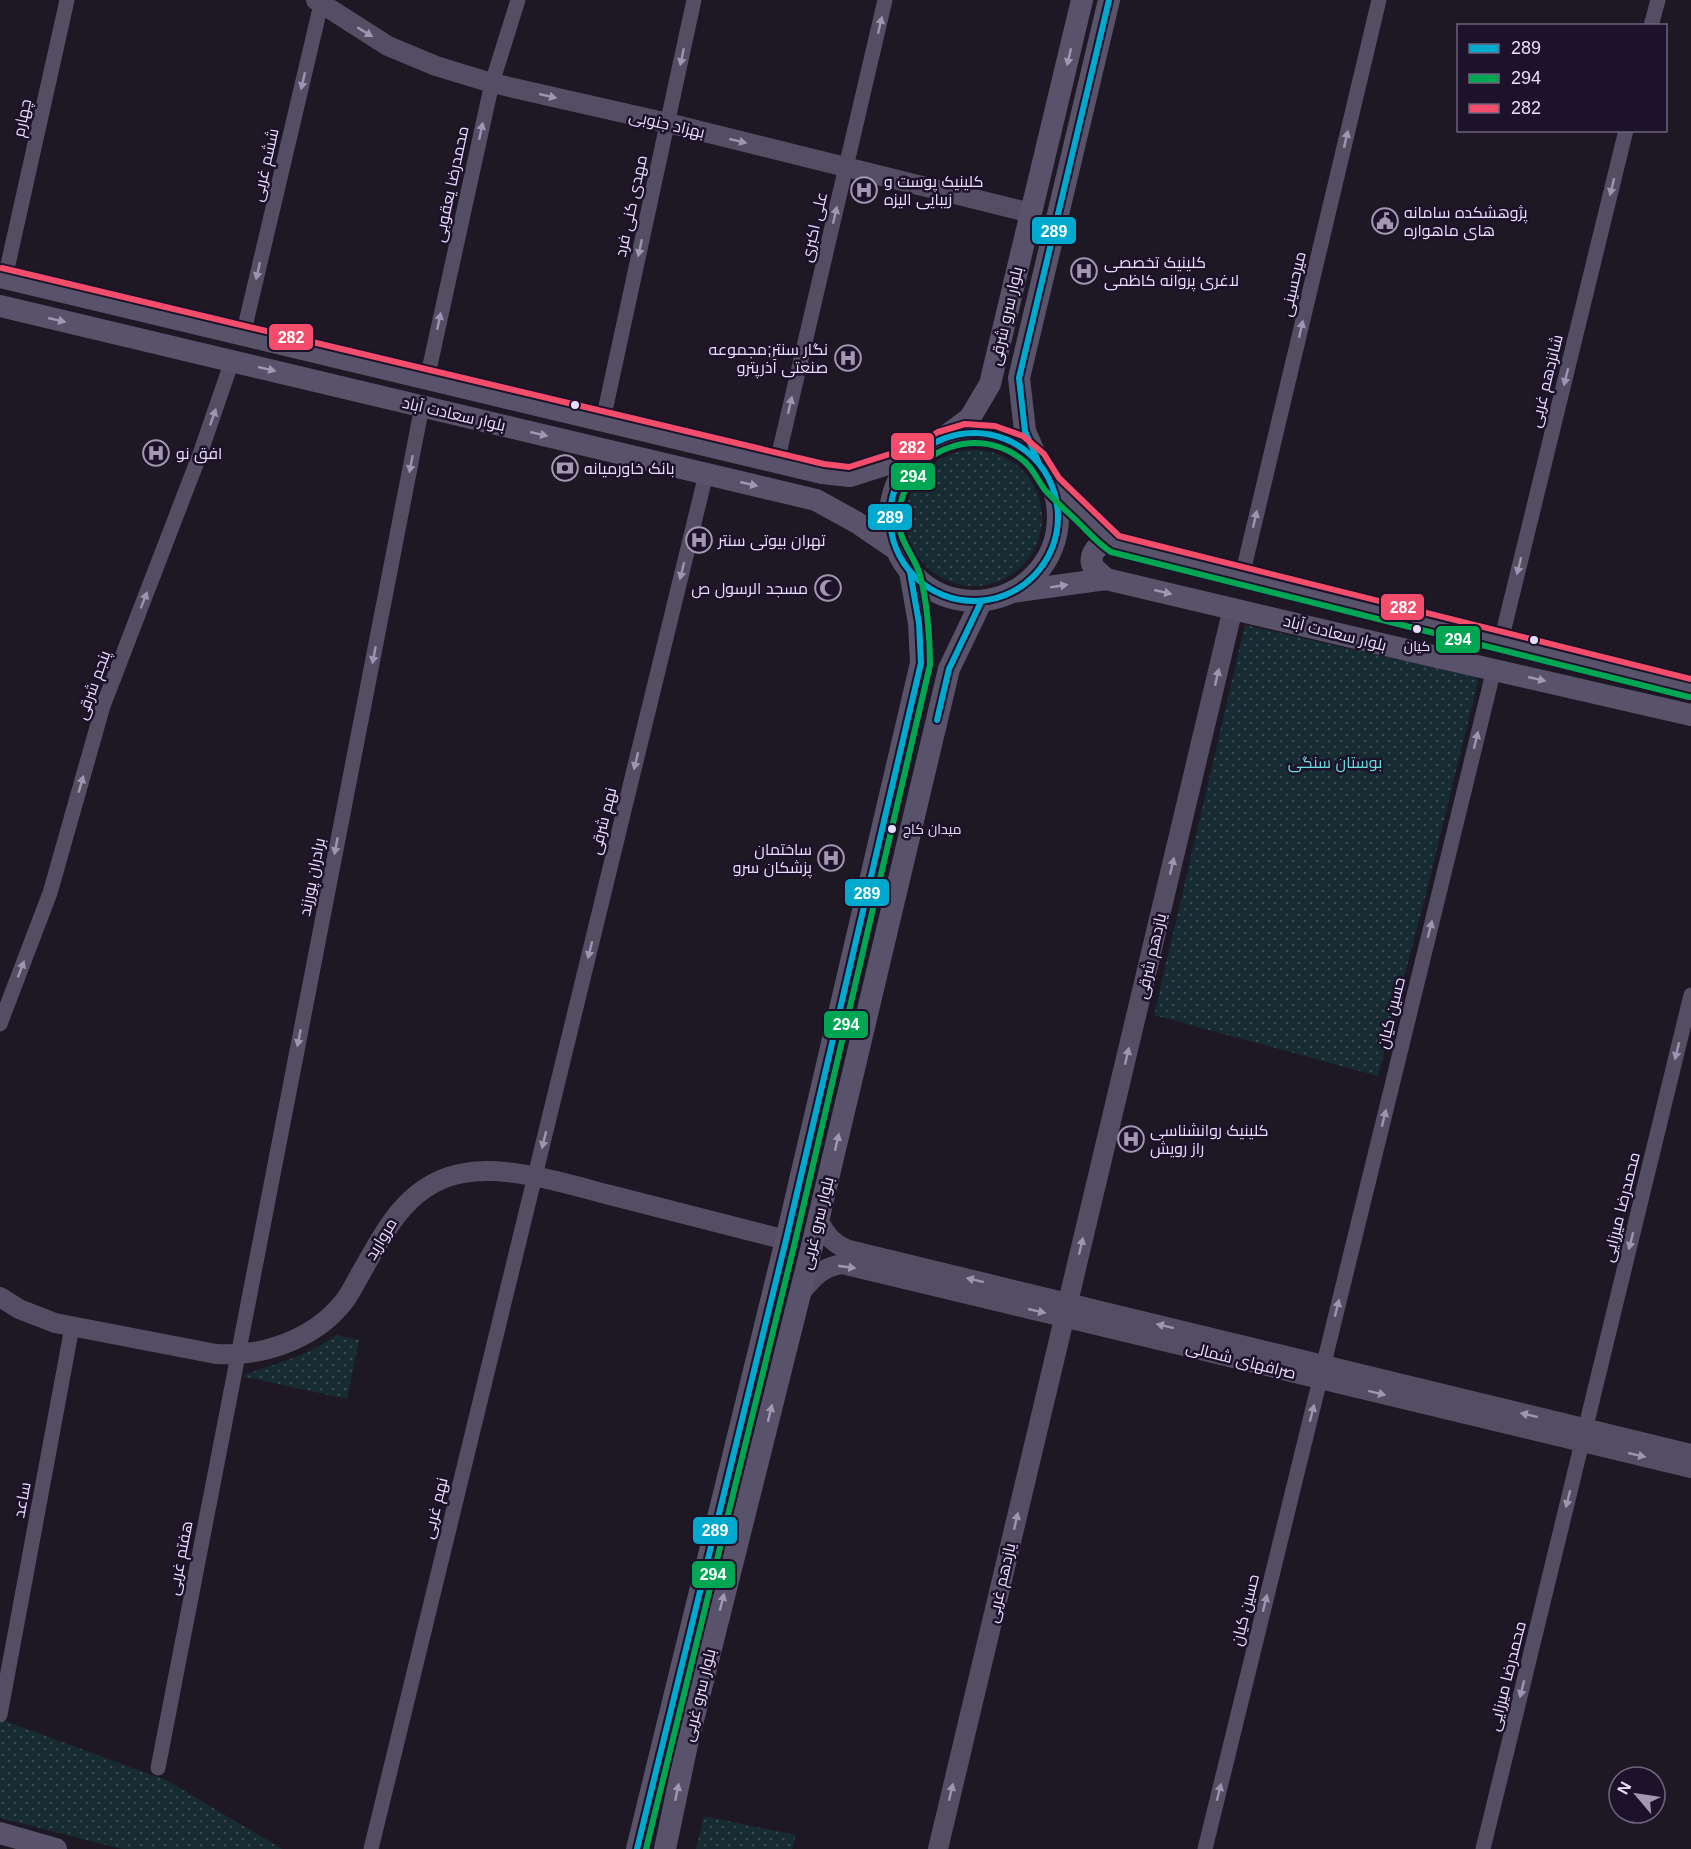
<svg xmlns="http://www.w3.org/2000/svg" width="1691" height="1849" font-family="Arial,Cairo,sans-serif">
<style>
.grass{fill:url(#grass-dots)}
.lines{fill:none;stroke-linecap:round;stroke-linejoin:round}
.minor{stroke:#544e65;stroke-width:15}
.tertiary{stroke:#544e65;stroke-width:20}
.secondary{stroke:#58526a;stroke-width:22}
.bus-1-casing{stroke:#1c122a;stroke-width:10}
.bus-2-casing{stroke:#1c122a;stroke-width:10}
.bus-3-casing{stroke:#1c122a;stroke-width:10}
.bus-1{stroke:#00a9ce;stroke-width:6}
.bus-2{stroke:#00a651;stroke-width:6}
.bus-3{stroke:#f44d6c;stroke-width:6}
.oneway{fill:#9e96b1}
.oneway2{fill:#a098b4}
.bus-dot{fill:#e9ddfd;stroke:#1c122a;stroke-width:2}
.labels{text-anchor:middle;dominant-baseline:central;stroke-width:5;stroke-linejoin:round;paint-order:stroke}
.bus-label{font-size:14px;fill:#e9ddfd;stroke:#1c122a}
.street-label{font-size:16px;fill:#e9ddfd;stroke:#1c122a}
.poi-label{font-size:16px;fill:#e9ddfd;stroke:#1c122a;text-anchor:start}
.park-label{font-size:16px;fill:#6bdcdb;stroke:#1c122a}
.line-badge{stroke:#1c122a;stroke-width:2}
.badge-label{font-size:16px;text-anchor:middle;font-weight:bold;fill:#fff}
</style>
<defs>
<pattern id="grass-dots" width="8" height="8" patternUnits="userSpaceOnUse" patternTransform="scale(1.5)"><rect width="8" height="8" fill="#172b32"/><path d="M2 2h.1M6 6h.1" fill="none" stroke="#394951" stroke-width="1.8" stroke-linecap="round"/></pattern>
</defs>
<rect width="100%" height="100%" fill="#1d1824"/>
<g class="grass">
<circle cx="974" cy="518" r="68"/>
<polygon points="1245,625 1475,677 1478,681 1425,898 1378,1076 1154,1015"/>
<path d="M336,1335L359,1340L347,1399L241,1376C273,1364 309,1356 336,1335Z"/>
<polygon points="0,1719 168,1781 282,1849 122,1849 0,1818"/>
<polygon points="704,1816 796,1835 792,1849 696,1849"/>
</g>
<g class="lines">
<g class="minor">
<polyline points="1651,26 1658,0"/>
<polyline points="5,278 67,0"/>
<polyline points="243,335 322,0"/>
<polyline points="427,379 492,83 518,0"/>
<polyline points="603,420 694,0"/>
<polyline points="777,462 885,0"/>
<polyline points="1242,576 1379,0"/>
<polyline points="1501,641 1626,130"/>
<polyline points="0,1024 50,893 103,706 200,454 232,361"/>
<polyline points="0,1715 72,1327"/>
<polyline points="158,1768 422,406"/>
<polyline points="371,1849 706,474"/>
<polyline points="1205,1849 1494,669"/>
<polyline points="1483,1849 1691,995"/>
</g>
<g class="tertiary">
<polyline points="316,0 388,46 436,66 492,83 668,123 1031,213"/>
<path d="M818,1220C826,1235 833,1244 849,1250L1691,1454"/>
<path d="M800,1293C814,1277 820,1268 842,1264L1691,1468"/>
<path d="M0,1297L19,1309L55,1323L216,1354C262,1357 312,1340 342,1304C350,1295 355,1283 361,1273C386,1229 409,1182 464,1173C508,1165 567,1184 610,1195C669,1210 728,1225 786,1240"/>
<polyline points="938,1849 1233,608"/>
</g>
<g class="secondary">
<polyline points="0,277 822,473 850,476 919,454"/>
<polyline points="0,306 816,500 856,522 897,550"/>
<circle cx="974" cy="517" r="84"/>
<polyline points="947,435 970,418 990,384 1082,0"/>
<polyline points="1037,459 1025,431 1019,378 1109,0"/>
<polyline points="1052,484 1114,544"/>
<path d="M1106,579C1103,576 1098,572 1095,569C1086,558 1096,545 1107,542L1691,688"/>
<polyline points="1012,592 1106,579 1411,651 1691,715"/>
<polyline points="0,1833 56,1849"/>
<polyline points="637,1849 786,1240 921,663 919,623 910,572"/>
<polyline points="665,1849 688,1740 812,1246 949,669 981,602"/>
</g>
<g class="bus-1-casing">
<g id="bus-1">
<circle cx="974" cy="517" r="84"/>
<polyline points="1038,461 1025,431 1019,378 1109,0"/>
<polyline points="937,720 949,669 981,602"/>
<polyline points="637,1849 786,1240 921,663 919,623 910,572"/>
</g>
</g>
<g class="bus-2-casing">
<path id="bus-2" d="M646,1849L795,1242L930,665C930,638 927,601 920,575C916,560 905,548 901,534C892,497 917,458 951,447C974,439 1000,443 1020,458C1032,466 1036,478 1045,490C1056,502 1069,513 1081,525C1090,534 1100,545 1111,552L1689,697"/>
</g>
<g class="bus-3-casing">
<polyline id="bus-3" points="2,268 824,464 849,467 915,446 938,432 965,424 995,426 1023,436 1044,454 1059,478 1119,536 1691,679"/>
</g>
<use href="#bus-1" class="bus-1"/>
<use href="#bus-2" class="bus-2"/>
<use href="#bus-3" class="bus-3"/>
</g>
<defs><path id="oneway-solid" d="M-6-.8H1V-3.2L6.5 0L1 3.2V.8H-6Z" transform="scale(1.5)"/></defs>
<g class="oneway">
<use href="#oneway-solid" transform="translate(880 25) rotate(-77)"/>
<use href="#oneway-solid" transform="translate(365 32) rotate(31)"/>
<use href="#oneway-solid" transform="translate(682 57) rotate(102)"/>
<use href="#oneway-solid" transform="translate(303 81) rotate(103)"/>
<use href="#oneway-solid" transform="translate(548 96) rotate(13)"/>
<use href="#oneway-solid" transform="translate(481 131) rotate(-78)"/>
<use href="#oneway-solid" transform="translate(1346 139) rotate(-77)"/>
<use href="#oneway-solid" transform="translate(738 141) rotate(14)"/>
<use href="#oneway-solid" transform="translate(1612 187) rotate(104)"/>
<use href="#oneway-solid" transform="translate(835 215) rotate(-77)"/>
<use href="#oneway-solid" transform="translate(640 248) rotate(102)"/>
<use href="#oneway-solid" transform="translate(258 271) rotate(103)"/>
<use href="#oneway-solid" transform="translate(439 321) rotate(-78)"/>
<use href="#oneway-solid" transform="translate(1301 329) rotate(-77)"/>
<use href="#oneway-solid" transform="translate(1566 377) rotate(104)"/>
<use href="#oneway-solid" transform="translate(790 405) rotate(-77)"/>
<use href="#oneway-solid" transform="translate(213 417) rotate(-71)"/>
<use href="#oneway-solid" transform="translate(411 464) rotate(101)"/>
<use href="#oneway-solid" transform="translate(1255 519) rotate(-77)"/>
<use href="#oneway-solid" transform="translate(1519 566) rotate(104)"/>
<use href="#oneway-solid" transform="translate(682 571) rotate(104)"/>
<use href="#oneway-solid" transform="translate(144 600) rotate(-69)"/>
<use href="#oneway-solid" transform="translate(374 655) rotate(101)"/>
<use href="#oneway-solid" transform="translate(1217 677) rotate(-77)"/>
<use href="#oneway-solid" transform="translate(1476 740) rotate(-76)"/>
<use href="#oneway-solid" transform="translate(636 761) rotate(104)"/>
<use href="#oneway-solid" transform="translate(81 784) rotate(-74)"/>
<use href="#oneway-solid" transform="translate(336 846) rotate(101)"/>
<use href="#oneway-solid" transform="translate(1172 866) rotate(-77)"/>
<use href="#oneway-solid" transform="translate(1430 929) rotate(-76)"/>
<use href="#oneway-solid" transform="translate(590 950) rotate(104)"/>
<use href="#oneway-solid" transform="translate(21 969) rotate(-69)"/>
<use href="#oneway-solid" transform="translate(299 1038) rotate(101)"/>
<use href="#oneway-solid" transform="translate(1677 1051) rotate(104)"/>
<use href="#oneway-solid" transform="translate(1127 1056) rotate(-77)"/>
<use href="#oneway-solid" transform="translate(1384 1118) rotate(-76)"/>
<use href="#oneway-solid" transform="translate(544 1140) rotate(104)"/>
<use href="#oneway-solid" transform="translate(1631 1241) rotate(104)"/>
<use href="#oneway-solid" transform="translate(1081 1246) rotate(-77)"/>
<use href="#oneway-solid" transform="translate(847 1267) rotate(8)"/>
<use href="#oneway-solid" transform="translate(975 1280) rotate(-166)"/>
<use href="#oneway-solid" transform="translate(1337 1308) rotate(-76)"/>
<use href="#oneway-solid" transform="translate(1037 1311) rotate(13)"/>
<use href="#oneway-solid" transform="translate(1165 1326) rotate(-166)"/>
<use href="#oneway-solid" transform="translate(1377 1393) rotate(14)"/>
<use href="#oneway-solid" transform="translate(1312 1413) rotate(-76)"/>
<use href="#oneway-solid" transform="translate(1529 1415) rotate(-166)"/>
<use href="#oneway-solid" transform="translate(1637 1455) rotate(13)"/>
<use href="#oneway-solid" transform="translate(1568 1499) rotate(104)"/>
<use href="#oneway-solid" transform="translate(1016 1521) rotate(-77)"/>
<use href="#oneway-solid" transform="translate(1265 1603) rotate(-76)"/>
<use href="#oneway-solid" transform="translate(1522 1689) rotate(104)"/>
<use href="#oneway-solid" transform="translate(951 1792) rotate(-77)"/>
<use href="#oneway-solid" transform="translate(1219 1792) rotate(-76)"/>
</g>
<g class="oneway2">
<use href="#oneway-solid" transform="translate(1069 57) rotate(103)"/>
<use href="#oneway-solid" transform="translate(57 320) rotate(13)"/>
<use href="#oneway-solid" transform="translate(267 369) rotate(13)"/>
<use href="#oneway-solid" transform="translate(539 434) rotate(13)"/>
<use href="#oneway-solid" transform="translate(749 484) rotate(13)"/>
<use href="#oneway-solid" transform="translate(1059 586) rotate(-9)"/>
<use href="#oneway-solid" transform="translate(1163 592) rotate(13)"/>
<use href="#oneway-solid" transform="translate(1537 679) rotate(13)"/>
<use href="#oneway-solid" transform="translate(837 1142) rotate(-77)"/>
<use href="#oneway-solid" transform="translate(770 1413) rotate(-76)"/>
<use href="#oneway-solid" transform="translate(722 1602) rotate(-76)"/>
<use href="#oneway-solid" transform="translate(677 1792) rotate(-78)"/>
</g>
<defs>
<g id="hospital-ring" transform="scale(1.35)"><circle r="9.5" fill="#1c122a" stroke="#a298b1" stroke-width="1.5"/><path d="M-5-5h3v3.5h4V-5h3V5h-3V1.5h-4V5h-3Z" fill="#a298b1"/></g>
<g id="civic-ring" transform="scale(1.35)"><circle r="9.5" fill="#1c122a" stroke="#a298b1" stroke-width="1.5"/><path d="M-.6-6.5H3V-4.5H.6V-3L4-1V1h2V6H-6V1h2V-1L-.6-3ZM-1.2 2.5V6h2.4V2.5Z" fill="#a298b1"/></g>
<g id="bank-ring" transform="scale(1.35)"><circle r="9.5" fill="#1c122a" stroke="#a298b1" stroke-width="1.5"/><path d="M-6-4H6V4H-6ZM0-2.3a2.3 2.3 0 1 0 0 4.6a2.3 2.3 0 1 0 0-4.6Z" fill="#a298b1"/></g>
<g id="mosque-ring" transform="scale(1.35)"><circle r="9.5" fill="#1c122a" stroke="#a298b1" stroke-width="1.5"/><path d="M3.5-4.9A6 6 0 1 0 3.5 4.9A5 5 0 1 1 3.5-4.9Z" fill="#a298b1"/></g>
</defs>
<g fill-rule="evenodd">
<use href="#hospital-ring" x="864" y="190"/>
<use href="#civic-ring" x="1385" y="221"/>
<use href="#hospital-ring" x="1084" y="271"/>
<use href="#hospital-ring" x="848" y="358"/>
<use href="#hospital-ring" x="156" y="453"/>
<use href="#bank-ring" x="565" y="468"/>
<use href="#hospital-ring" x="699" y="540"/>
<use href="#mosque-ring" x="828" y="588"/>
<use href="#hospital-ring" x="831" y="858"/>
<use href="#hospital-ring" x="1131" y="1139"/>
</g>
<g class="bus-dot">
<circle cx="575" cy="405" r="5"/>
<circle cx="1417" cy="629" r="5"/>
<circle cx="1534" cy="640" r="5"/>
<circle cx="892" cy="829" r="5"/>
</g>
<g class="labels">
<g class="bus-label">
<text x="1417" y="646">کیان</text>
<text x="903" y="829" text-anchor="start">میدان کاج</text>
</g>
<g class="street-label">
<text transform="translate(22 118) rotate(-78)">چهارم</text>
<text transform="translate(667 124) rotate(13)">بهزاد جنوبی</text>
<text transform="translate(265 165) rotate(-77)">ششم غربی</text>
<text transform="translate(451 184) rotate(-78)">محمدرضا یعقوبی</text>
<text transform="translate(631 206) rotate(-78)">مهدی کنی فرد</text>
<text transform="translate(814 227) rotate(-77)">علی اکبری</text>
<text transform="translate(1293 284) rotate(-77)">میرحسینی</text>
<text transform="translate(1006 316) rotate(-77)">بلوار سرو شرقی</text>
<text transform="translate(1546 381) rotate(-76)">شانزدهم غربی</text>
<text transform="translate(454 414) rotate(13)">بلوار سعادت آباد</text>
<text transform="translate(1335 633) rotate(14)">بلوار سعادت آباد</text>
<text transform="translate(93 685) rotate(-70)">پنجم شرقی</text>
<text transform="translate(603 821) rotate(-76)">نهم شرقی</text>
<text transform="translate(312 877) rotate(-79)">برادران پورزند</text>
<text transform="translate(1151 956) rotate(-77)">یازدهم شرقی</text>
<text transform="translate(1391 1013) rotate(-76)">حسین کیان</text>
<text transform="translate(1621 1207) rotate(-76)">محمدرضا میرزایی</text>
<text transform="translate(817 1223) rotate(-76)">بلوار سرو غربی</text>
<text transform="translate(381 1239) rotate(-59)">مروارید</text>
<text transform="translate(1241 1360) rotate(14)">صرافهای شمالی</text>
<text transform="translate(22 1500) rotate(-79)">ساعد</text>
<text transform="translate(435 1508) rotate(-76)">نهم غربی</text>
<text transform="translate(180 1558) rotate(-79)">هفتم غربی</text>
<text transform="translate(1001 1583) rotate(-77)">یازدهم غربی</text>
<text transform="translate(1245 1610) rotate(-76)">حسین کیان</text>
<text transform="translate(1507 1676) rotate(-76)">محمدرضا میرزایی</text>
<text transform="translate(699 1695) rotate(-76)">بلوار سرو غربی</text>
</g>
<g class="poi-label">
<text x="884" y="181">کلینیک پوست و<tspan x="884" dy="18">زیبایی الیزه</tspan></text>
<text x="1404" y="212">پژوهشکده سامانه<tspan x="1404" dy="18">های ماهواره</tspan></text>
<text x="1104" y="262">کلینیک تخصصی<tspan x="1104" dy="18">لاغری پروانه کاظمی</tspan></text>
<text x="828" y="349" text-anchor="end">نگار سنتر;مجموعه<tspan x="828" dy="18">صنعتی آذرپترو</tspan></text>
<text x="176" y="453">افق نو</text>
<text x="584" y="468">بانک خاورمیانه</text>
<text x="718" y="540">تهران بیوتی سنتر</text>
<text x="808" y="588" text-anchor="end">مسجد الرسول ص</text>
<text x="812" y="849" text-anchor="end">ساختمان<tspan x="812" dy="18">پزشکان سرو</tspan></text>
<text x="1150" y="1130">کلینیک روانشناسی<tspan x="1150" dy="18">راز رویش</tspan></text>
</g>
<g class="park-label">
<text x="1335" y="762">بوستان سنگی</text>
</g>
</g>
<g class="line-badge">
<rect x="1031" y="216" width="46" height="29" rx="6" fill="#00a9ce"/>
<rect x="268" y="323" width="46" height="28" rx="6" fill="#f44d6c"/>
<rect x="890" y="432" width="45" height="29" rx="6" fill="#f44d6c"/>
<rect x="890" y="462" width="46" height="29" rx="6" fill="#00a651"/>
<rect x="867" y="503" width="46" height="28" rx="6" fill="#00a9ce"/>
<rect x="1380" y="593" width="45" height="28" rx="6" fill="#f44d6c"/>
<rect x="1435" y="625" width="46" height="29" rx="6" fill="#00a651"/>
<rect x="844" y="878" width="46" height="29" rx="6" fill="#00a9ce"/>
<rect x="823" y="1010" width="46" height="29" rx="6" fill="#00a651"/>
<rect x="692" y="1516" width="46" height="29" rx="6" fill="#00a9ce"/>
<rect x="691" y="1560" width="45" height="29" rx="6" fill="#00a651"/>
</g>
<g class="badge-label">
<text x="1054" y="237">289</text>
<text x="291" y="343">282</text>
<text x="912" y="453">282</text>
<text x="913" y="482">294</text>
<text x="890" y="523">289</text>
<text x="1403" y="613">282</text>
<text x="1458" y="645">294</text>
<text x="867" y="899">289</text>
<text x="846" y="1030">294</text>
<text x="715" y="1536">289</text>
<text x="713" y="1580">294</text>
</g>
<rect x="1457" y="24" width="210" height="108" fill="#1c122a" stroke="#6e637e" stroke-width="1.5"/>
<rect x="1469" y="44" width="30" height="9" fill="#00a9ce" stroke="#6e637e" stroke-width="1.5"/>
<text x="1511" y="54" font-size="18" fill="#e9ddfd">289</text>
<rect x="1469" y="74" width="30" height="9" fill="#00a651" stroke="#6e637e" stroke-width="1.5"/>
<text x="1511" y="84" font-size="18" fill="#e9ddfd">294</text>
<rect x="1469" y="104" width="30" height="9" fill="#f44d6c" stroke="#6e637e" stroke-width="1.5"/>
<text x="1511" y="114" font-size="18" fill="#e9ddfd">282</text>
<g transform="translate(1637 1795) rotate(299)"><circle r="28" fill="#1c122a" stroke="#6e637e" stroke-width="1.5"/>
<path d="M0-4.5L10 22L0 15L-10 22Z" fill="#a298b1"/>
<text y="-9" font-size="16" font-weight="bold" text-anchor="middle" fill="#e9ddfd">N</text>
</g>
</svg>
